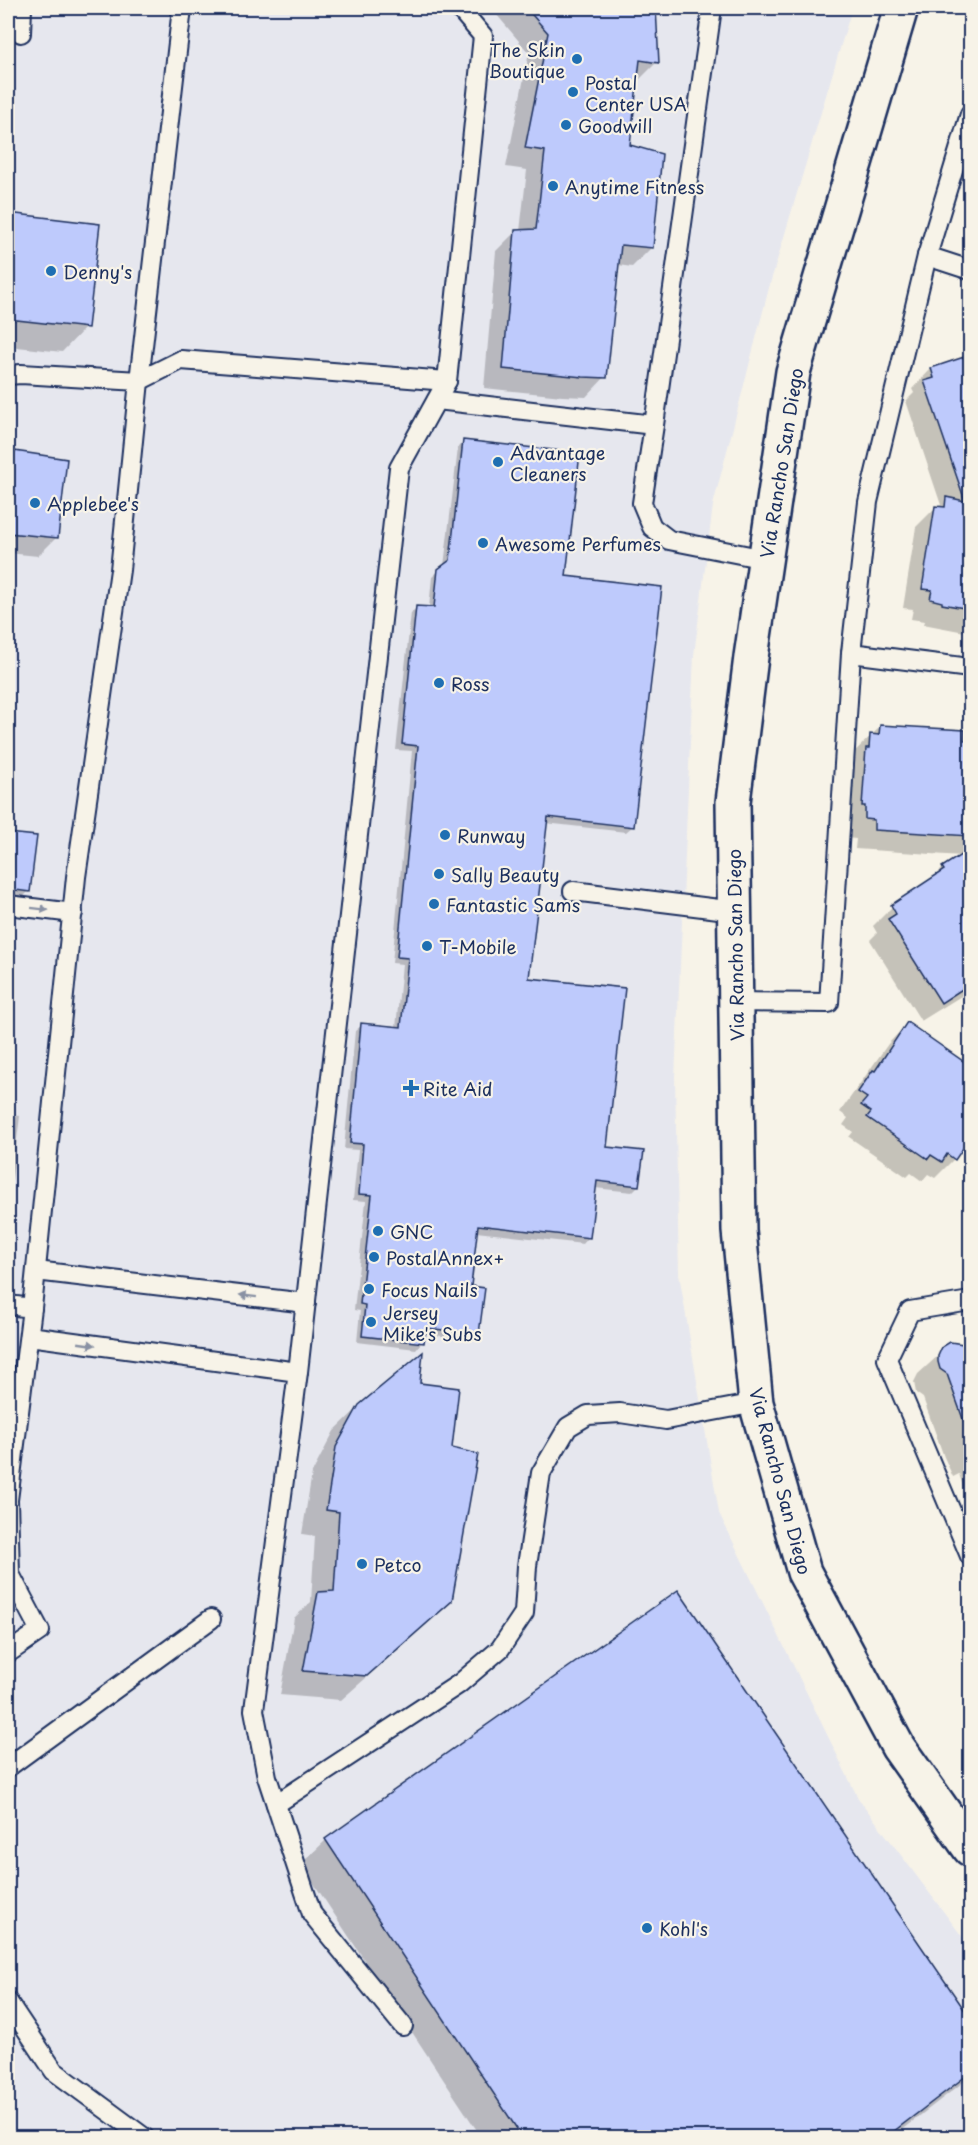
<svg xmlns="http://www.w3.org/2000/svg" width="978" height="2145" font-family="'Playpen Sans',sans-serif">
<style>
.built{fill:#e6e7ee}
.shadow{fill:#0003}
.building{fill:#becafc;stroke:#1b2f5e;stroke-width:1.5}
.lines{fill:none;stroke-linecap:round;stroke-linejoin:round}
.lane-casing{stroke:#1b2f5e;stroke-width:22}
.secondary-casing{stroke:#1b2f5e;stroke-width:38}
.lane{stroke:#f7f3e8;stroke-width:18}
.secondary{stroke:#f7f3e8;stroke-width:33}
.oneway{fill:#8991a3}
.poi-dot{fill:#1f6fb2;stroke:#f7f3e8;stroke-width:2}
.labels{text-anchor:middle;dominant-baseline:central;stroke-width:4.5;stroke-linejoin:round;paint-order:stroke}
.poi-label{font-size:18px;fill:#1b2f5e;stroke:#f7f3e8;text-anchor:start}
.street-label{font-size:18px;fill:#1b2f5e;stroke:#f7f3e8}
</style>
<rect width="100%" height="100%" fill="#f7f3e8"/>
<filter id="ink" filterUnits="userSpaceOnUse"><feTurbulence type="fractalNoise" baseFrequency=".0167" numOctaves="2"/><feDisplacementMap in="SourceGraphic" scale="12" xChannelSelector="R" yChannelSelector="G"/><feConvolveMatrix kernelMatrix="1 2 1 2 8 2 1 2 1" color-interpolation-filters="sRGB"/></filter>
<g filter="url(#ink)">
<polygon class="built" points="8,8 852,8 770,284 713,505 694,655 675,1078 679,1274 719,1513 858,1798 970,1947 970,2137 8,2138"/>
<g class="shadow">
<polygon points="491,8 654,8 657,62 638,81 636,81 628,146 651,248 632,267 618,265 605,377 586,397 562,396 484,388 496,251 516,231 520,231 527,170 506,167 529,53"/>
<polygon points="8,215 98,225 86,327 62,352 8,346"/>
<polygon points="970,354 970,633 923,624 924,621 911,619 913,609 903,608 916,527 936,507 941,505 906,401 914,393 912,389 931,369 938,367 943,363"/>
<polygon points="464,442 564,577 633,826 626,832 545,823 527,979 605,1148 638,1186 632,1192 595,1188 589,1237 583,1244 476,1232 469,1287 478,1333 471,1339 423,1334 422,1342 416,1349 357,1342 360,1311 354,1310 366,1201 353,1200 358,1150 344,1149 355,1031 362,1025 396,1028 402,964 392,963 412,751 396,750 411,613 417,607 429,608 432,577 444,566 458,448"/>
<polygon points="8,452 66,461 57,537 38,556 8,553"/>
<polygon points="880,727 970,742 970,1004 966,993 921,1021 870,940 877,933 873,926 892,907 931,880 943,868 962,856 855,849 856,839 846,838 851,755"/>
<polygon points="8,834 35,837 29,891 10,911 8,910"/>
<polygon points="907,1024 970,1068 970,1135 954,1159 935,1178 928,1174 922,1181 911,1173 907,1177 849,1137 853,1132 843,1125 848,1118 840,1112 888,1044"/>
<polygon points="8,1115 20,1116 8,1210"/>
<polygon points="951,1344 970,1347 970,1507 959,1474 953,1477 944,1457 923,1398 916,1393 914,1382 918,1374"/>
<polygon points="360,1406 450,1449 451,1600 426,1625 341,1700 280,1695 294,1618 311,1602 315,1536 302,1534 312,1473 334,1431"/>
<polygon points="678,1592 970,2021 970,2077 891,2138 482,2138 301,1864 326,1840"/>
</g>
<g class="building">
<polygon points="526,8 656,8 659,63 640,60 630,145 662,154 653,248 621,245 607,378 583,377 503,369 515,230 536,229 545,151 525,148 548,33"/>
<polygon points="8,213 100,224 88,328 8,319"/>
<polygon points="970,355 969,501 970,609 942,604 942,602 930,599 932,590 922,589 935,506 945,507 946,497 965,501 924,381 934,378 931,368"/>
<polygon points="463,440 580,453 566,576 662,587 634,827 548,817 529,978 625,988 607,1147 644,1151 639,1186 597,1181 590,1238 478,1225 471,1286 485,1288 479,1334 426,1328 424,1343 362,1336 365,1305 360,1304 372,1195 359,1194 363,1144 350,1143 361,1023 401,1027 408,958 397,957 418,746 402,744 416,606 434,607 438,569 450,560"/>
<polygon points="8,450 67,459 58,538 8,533"/>
<polygon points="880,725 965,730 964,740 970,740 970,836 874,830 874,820 865,819 865,806 862,806 866,748 869,748 870,734 879,735"/>
<polygon points="8,833 37,836 30,892 8,889"/>
<polygon points="970,849 970,984 941,1003 888,919 896,914 891,905 944,870 942,867"/>
<polygon points="907,1022 970,1066 970,1138 955,1160 947,1154 942,1162 931,1155 928,1159 867,1117 871,1112 861,1105 867,1098 858,1092 873,1070 875,1071"/>
<polygon points="950,1342 970,1345 970,1429 967,1430 947,1374 940,1369 938,1362 938,1356 942,1347"/>
<polygon points="423,1352 420,1383 459,1388 452,1448 478,1454 452,1601 367,1676 303,1671 318,1592 334,1591 339,1512 326,1510 336,1447 359,1405"/>
<polygon points="678,1590 970,2018 970,2073 885,2138 523,2138 325,1839"/>
</g>
<g class="lines">
<g class="lane-casing">
<g id="lane">
<polyline points="21,33 22,8"/>
<polyline points="970,114 927,256 970,270"/>
<polyline points="927,256 868,502 851,653 970,668"/>
<polyline points="8,375 21,374 139,381 120,570 76,877 32,1308 8,1305"/>
<polyline points="139,381 182,8"/>
<polyline points="139,381 181,360 447,381"/>
<polyline points="437,400 654,425 642,503 652,527 669,540 765,559"/>
<polyline points="654,425 712,8"/>
<polyline points="573,891 735,911"/>
<polyline points="8,905 73,913"/>
<polyline points="736,1002 829,1003 851,653"/>
<polyline points="36,1271 306,1303"/>
<polyline points="970,1301 910,1311 887,1359 970,1556"/>
<polyline points="29,1336 298,1372"/>
<polyline points="8,1653 40,1631 10,1574 8,1500 32,1308"/>
<polyline points="8,1767 211,1619"/>
<polyline points="276,1804 459,1684 500,1649 524,1613 527,1566 541,1473 568,1427 588,1415 620,1413 666,1420 756,1403"/>
<polyline points="8,2002 54,2071 145,2138"/>
<polyline points="403,2026 312,1914 267,1777 254,1710 298,1372 399,468 447,381 483,36 459,8"/>
</g>
</g>
<g class="secondary-casing">
<polyline id="secondary" points="901,8 793,372 751,657 733,802 739,1231 756,1403 804,1572 898,1747 970,1849"/>
</g>
<use href="#lane" class="lane"/>
<use href="#secondary" class="secondary"/>
</g>
<defs><path id="oneway-solid" d="M-6-.8H1V-3.2L6.5 0L1 3.2V.8H-6Z" transform="scale(1.5)"/></defs>
<g class="oneway">
<use href="#oneway-solid" transform="translate(40 909) rotate(7)"/>
<use href="#oneway-solid" transform="translate(248 1296) rotate(-173)"/>
<use href="#oneway-solid" transform="translate(87 1344) rotate(8)"/>
</g>
</g>
<g class="poi-dot">
<circle cx="577" cy="59" r="6"/>
<circle cx="573" cy="92" r="6"/>
<circle cx="566" cy="125" r="6"/>
<circle cx="553" cy="186" r="6"/>
<circle cx="51" cy="271" r="6"/>
<circle cx="498" cy="462" r="6"/>
<circle cx="35" cy="503" r="6"/>
<circle cx="483" cy="543" r="6"/>
<circle cx="439" cy="683" r="6"/>
<circle cx="445" cy="835" r="6"/>
<circle cx="439" cy="874" r="6"/>
<circle cx="434" cy="904" r="6"/>
<circle cx="427" cy="946" r="6"/>
<path d="M408 1079h6v6h6v6h-6v6h-6v-6h-6v-6h6z"/>
<circle cx="378" cy="1231" r="6"/>
<circle cx="374" cy="1257" r="6"/>
<circle cx="369" cy="1289" r="6"/>
<circle cx="371" cy="1322" r="6"/>
<circle cx="362" cy="1564" r="6"/>
<circle cx="647" cy="1928" r="6"/>
</g>
<g class="labels">
<g class="poi-label">
<text x="565" y="49" text-anchor="end">The Skin<tspan x="565" dy="21">Boutique</tspan></text>
<text x="585" y="82">Postal<tspan x="585" dy="21">Center USA</tspan></text>
<text x="578" y="125">Goodwill</text>
<text x="565" y="186">Anytime Fitness</text>
<text x="63" y="271">Denny's</text>
<text x="510" y="452">Advantage<tspan x="510" dy="21">Cleaners</tspan></text>
<text x="47" y="503">Applebee's</text>
<text x="495" y="543">Awesome Perfumes</text>
<text x="451" y="683">Ross</text>
<text x="457" y="835">Runway</text>
<text x="451" y="874">Sally Beauty</text>
<text x="446" y="904">Fantastic Sams</text>
<text x="439" y="946">T-Mobile</text>
<text x="423" y="1088">Rite Aid</text>
<text x="390" y="1231">GNC</text>
<text x="386" y="1257">PostalAnnex+</text>
<text x="381" y="1289">Focus Nails</text>
<text x="383" y="1312">Jersey<tspan x="383" dy="21">Mike's Subs</tspan></text>
<text x="374" y="1564">Petco</text>
<text x="659" y="1928">Kohl's</text>
</g>
<g class="street-label">
<text transform="translate(781 463) rotate(-81)">Via Rancho San Diego</text>
<text transform="translate(735 945) rotate(-91)">Via Rancho San Diego</text>
<text transform="translate(781 1481) rotate(75)">Via Rancho San Diego</text>
</g>
</g>
<rect width="978" height="2145" fill="none" stroke="#f7f3e8" stroke-width="30"/>
<rect x="15" y="15" width="948" height="2115" fill="none" stroke="#1b2f5e" stroke-width="2" filter="url(#ink)"/>
</svg>
